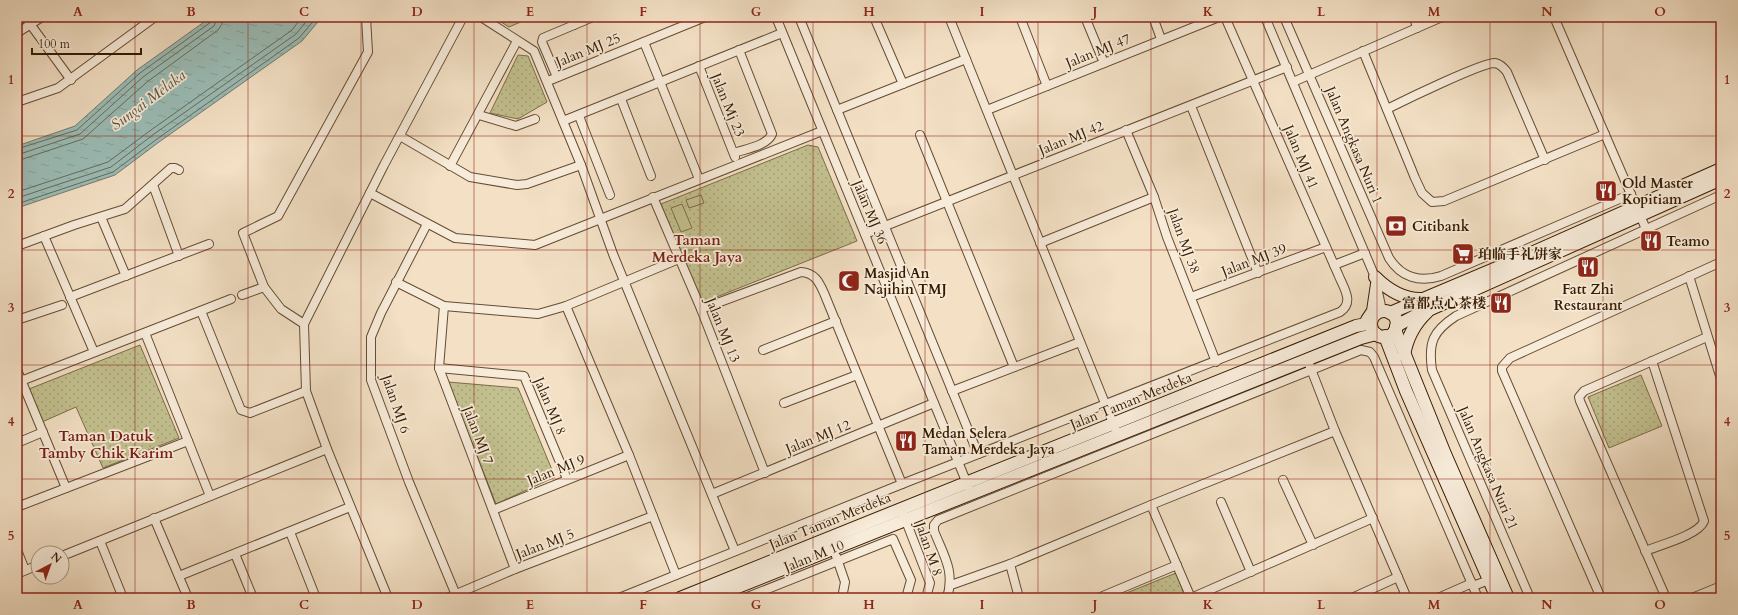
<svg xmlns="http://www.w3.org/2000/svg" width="1738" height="615" font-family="Cardo,'Noto Serif SC',serif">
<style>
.grass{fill:url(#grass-dots);stroke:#7c6d48}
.garden{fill:#c3c08f;stroke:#7c6d48}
.water{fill:url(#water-ripples);stroke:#737c6f}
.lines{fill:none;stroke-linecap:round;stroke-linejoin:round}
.shore{stroke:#686c5c;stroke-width:1}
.street-casing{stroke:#654c33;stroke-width:10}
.secondary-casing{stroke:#361a02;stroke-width:14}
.street{stroke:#f7ebd9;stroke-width:8}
.secondary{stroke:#f7ebd9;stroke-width:12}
.grid{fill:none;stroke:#8f2418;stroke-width:1;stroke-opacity:0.55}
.labels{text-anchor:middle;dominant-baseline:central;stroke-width:3.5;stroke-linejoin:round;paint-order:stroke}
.street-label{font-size:14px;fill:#361a02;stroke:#f7ebd9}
.poi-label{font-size:14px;font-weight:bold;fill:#361a02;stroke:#f7ebd9;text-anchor:start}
.water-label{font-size:15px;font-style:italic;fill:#595341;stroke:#f7ebd9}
.neighbourhood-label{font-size:15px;font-weight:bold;fill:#7a1f14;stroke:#f7ebd9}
.neatline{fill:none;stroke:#8f2418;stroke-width:1.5}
.grid-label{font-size:13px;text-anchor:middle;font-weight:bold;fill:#8f2418}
</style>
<defs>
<pattern id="grass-dots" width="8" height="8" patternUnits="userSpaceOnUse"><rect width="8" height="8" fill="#c3c08f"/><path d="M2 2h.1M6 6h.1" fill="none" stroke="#a8a47a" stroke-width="1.8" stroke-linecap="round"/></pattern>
<pattern id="water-ripples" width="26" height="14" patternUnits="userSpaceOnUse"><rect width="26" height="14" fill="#9bbdb7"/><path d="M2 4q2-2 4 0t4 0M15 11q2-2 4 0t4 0" fill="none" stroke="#86a29c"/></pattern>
</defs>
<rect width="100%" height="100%" fill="#f3e0c5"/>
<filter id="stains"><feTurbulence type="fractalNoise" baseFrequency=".005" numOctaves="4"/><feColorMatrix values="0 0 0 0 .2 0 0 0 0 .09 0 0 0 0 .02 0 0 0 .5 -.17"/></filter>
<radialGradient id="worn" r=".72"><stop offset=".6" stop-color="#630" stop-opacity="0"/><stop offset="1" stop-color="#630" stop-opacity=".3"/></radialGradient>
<g class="grass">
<polygon points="493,17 532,17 509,27"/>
<polygon points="518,55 528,56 547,102 518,119 490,113"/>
<polygon points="808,145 818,147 857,241 699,304 661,204"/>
<polygon points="140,345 179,438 103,468 76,407 42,422 29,389"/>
<polygon points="1641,375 1662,426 1609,448 1588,397"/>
<polygon points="448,382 518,388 555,477 496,504"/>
<polygon points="1176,573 1186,598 1114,598"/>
</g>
<g class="garden">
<polygon points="701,195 704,203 689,208 686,200"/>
<polygon points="682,204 692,228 681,232 671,208"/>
</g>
<polygon class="water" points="211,17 322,17 302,41 159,142 115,175 17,208 17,146 75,126 137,70"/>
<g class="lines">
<g class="shore">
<polyline points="17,149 77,130 140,73 211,22 213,17"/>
<polyline points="17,155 80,134 143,77 214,26 218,17"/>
<polyline points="17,161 83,139 147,82 218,30 222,24 224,17"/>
<polyline points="17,192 108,162 151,130 292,30 302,17"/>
<polyline points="17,198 111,167 154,134 296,34 310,17"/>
<polyline points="17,204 113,172 157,139 299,38 317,17"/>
</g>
<g class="street-casing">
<g id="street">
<polyline points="25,17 71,80"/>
<polyline points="481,17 534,51 581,165 613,254 735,551"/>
<polyline points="571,17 574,25"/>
<polyline points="776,17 968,486"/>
<polyline points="799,17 978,454"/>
<polyline points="874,17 903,84"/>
<polyline points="949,17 1115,428"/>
<polyline points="1020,17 1047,86"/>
<polyline points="1085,17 1104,63"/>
<polyline points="1153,17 1161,39"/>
<polyline points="1265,17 1375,277 1382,311"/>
<path d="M1284,17L1389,258C1401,277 1419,283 1441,276L1631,194"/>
<polyline points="1414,17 1417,28"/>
<polyline points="1554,17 1646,229"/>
<polyline points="17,33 42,17"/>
<polyline points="644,42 699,179"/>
<polyline points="1363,51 1415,178 1422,193 1432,202 1444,201 1605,134"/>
<polyline points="699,66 735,157"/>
<polyline points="557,77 542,42 543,38 593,17"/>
<polyline points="548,81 705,17"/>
<polyline points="1293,82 1442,17"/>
<polyline points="621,99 651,176"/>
<polyline points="17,102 58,88 155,17"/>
<polyline points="1191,106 1258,273"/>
<path d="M1387,109C1403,101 1483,62 1495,63C1500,64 1504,68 1507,72L1545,160"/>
<polyline points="837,110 966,59"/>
<polyline points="987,110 1219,17"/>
<polyline points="479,115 516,126 535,119"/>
<polyline points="579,116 610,195"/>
<polyline points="563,121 782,33"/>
<polyline points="1126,130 1154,197 1167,237 1216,362"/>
<polyline points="920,135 1014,367"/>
<polyline points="400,136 470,177 517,185 527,184 581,165"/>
<path d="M734,153C745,149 767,146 772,134L739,50"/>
<polyline points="450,166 517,41"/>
<polyline points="153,185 179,256"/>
<polyline points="370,193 455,238 535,245 822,131"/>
<polyline points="653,197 701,309 765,473"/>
<polyline points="101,217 126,276"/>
<polyline points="427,224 381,313 371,337 371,380 409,482 456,595"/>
<polyline points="865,234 1287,67"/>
<polyline points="44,236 94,352"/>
<polyline points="1040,243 1154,197"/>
<polyline points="17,246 74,225 125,209 171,168 175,168 179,170"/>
<polyline points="1334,265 1365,253"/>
<polyline points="1689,276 1721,379"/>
<polyline points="396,282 444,306 538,314 566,306 679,259"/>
<polyline points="242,295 264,287"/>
<polyline points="70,297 209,244"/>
<polyline points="1191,297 1326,247"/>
<polyline points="444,306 439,368 515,569"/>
<polyline points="566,306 629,455 676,575"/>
<path d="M701,309L801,272C815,273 819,282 824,293L902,484"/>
<polyline points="201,311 241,410 250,413 306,391"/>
<polyline points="17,320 62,305"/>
<polyline points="304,324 281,309 264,287 243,233 278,216 368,52 366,17"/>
<polyline points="145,333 210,496"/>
<polyline points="763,350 836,321"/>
<polyline points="1309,364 1335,431 1407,598"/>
<polyline points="439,368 524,376 567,479"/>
<polyline points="17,370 66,488"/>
<polyline points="21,381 231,299"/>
<polyline points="952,391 1080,342"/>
<polyline points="784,403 857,375"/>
<polyline points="17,443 43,432"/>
<polyline points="1283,480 1313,545"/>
<polyline points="712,494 934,403"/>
<polyline points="1221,502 1251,572"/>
<polyline points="1151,505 1191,598 1373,518"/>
<polyline points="17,507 188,441"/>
<polyline points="493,510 629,455"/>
<polyline points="904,516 930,583 926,598"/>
<polyline points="154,518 188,598"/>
<polyline points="290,532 316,598"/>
<polyline points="100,541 123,598"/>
<polyline points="17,550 25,570"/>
<path d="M1645,551C1660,545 1699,535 1704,521L1652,361"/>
<polyline points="235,554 253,598"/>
<polyline points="62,556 327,449"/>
<polyline points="836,556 845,582 842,598"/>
<polyline points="1010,564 1018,594 1017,598"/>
<polyline points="17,574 38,565"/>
<polyline points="179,576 350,507"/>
<polyline points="951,585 1010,564 1151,505 1335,431"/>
<polyline points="1473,586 1489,580"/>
<polyline points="388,598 327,449 306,391 304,324 384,165 463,17"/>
<polyline points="447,598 515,569 653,516"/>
<path d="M619,598L902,484L1340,312C1355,302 1343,287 1338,274L1225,17"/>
<polyline points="745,598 893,539 911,580 906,598"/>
<path d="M947,598C955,571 944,556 934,531V525L938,520L1361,350L1370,352L1374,357L1478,598"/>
<polyline points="1098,598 1177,565"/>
<polyline points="1352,598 1398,577"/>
<polyline points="1438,598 1472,583"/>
<path d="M1530,598L1432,370C1428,342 1433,331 1456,316L1721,195"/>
<polyline points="1601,598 1502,371 1502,367 1510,358 1721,262"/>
<polyline points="1666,598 1580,401 1579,397 1584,391 1707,337"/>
<polyline points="1692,598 1721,586"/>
</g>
</g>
<g class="secondary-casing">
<g id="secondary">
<path d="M1375,277C1388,290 1403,300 1423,299"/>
<circle cx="1384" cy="324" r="13"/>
<polyline points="1390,313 1518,259 1721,169"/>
<polyline points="1367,320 1373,311 1377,284"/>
<polyline points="1396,326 1415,316 1721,179"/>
<polyline points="1395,330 1445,454 1508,598"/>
<polyline points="1385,336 1406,391 1497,598"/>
<path d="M1404,355C1407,338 1414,324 1427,312"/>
<polyline points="680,598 1356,326 1371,323"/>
<polyline points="710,598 1361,338 1376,334"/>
</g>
</g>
<use href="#street" class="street"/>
<use href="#secondary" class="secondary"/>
</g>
<path class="grid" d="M135,17V598M248,17V598M361,17V598M474,17V598M587,17V598M700,17V598M813,17V598M925,17V598M1038,17V598M1151,17V598M1264,17V598M1377,17V598M1490,17V598M1603,17V598M17,136H1721M17,250H1721M17,365H1721M17,479H1721"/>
<defs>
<g id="restaurant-square" transform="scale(1.15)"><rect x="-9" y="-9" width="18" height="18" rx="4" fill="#8f2418" stroke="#f7ebd9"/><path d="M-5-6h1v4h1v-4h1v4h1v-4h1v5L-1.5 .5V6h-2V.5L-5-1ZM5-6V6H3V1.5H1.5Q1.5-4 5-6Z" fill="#fff"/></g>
<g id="bank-square" transform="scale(1.15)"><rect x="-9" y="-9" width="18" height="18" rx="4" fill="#8f2418" stroke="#f7ebd9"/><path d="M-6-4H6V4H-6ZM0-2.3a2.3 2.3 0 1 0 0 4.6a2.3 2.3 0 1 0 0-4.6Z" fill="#fff"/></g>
<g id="supermarket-square" transform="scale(1.15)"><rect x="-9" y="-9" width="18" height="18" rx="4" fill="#8f2418" stroke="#f7ebd9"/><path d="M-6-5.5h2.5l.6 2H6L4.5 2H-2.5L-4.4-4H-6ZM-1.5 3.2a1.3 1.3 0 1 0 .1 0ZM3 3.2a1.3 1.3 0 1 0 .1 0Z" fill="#fff"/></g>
<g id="mosque-square" transform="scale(1.15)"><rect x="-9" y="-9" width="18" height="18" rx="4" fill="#8f2418" stroke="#f7ebd9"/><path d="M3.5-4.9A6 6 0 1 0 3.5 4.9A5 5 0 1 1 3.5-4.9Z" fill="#fff"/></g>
</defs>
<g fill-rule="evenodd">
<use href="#restaurant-square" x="1606" y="191"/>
<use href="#bank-square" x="1396" y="226"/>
<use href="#restaurant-square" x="1651" y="241"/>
<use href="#supermarket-square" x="1463" y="254"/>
<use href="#restaurant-square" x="1588" y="267"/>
<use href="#mosque-square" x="849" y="281"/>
<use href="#restaurant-square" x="1501" y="303"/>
<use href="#restaurant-square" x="906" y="441"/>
</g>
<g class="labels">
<g class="street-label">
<text transform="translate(588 50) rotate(-22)">Jalan MJ 25</text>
<text transform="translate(1098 51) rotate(-22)">Jalan MJ 47</text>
<text transform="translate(728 105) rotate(68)">Jalan Mj 23</text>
<text transform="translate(1071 138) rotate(-22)">Jalan MJ 42</text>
<text transform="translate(1354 145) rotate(67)">Jalan Angkasa Nuri 1</text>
<text transform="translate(1301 157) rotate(67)">Jalan MJ 41</text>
<text transform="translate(870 212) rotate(67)">Jalan MJ 36</text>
<text transform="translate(1184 241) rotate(70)">Jalan MJ 38</text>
<text transform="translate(1254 260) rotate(-21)">Jalan MJ 39</text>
<text transform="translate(723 330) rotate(68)">Jalan MJ 13</text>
<text transform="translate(1131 401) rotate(-22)">Jalan Taman Merdeka</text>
<text transform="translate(396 404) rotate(71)">Jalan MJ 6</text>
<text transform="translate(550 406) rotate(67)">Jalan MJ 8</text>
<text transform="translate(478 435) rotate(69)">Jalan MJ 7</text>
<text transform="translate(818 437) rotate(-22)">Jalan MJ 12</text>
<text transform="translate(1488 468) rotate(67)">Jalan Angkasa Nuri 21</text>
<text transform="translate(556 470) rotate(-22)">Jalan MJ 9</text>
<text transform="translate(830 521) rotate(-22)">Jalan Taman Merdeka</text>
<text transform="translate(545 544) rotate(-21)">Jalan MJ 5</text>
<text transform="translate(929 549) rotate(71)">Jalan M 8</text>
<text transform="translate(814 556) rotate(-22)">Jalan M 10</text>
</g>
<g class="poi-label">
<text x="1622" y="183">Old Master<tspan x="1622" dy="16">Kopitiam</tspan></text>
<text x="1412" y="226">Citibank</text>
<text x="1666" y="241">Teamo</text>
<text x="1478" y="254">珀临手礼饼家</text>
<text x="864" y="273">Masjid An<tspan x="864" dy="16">Najihin TMJ</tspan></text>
<text x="1588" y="289" text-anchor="middle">Fatt Zhi<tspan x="1588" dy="16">Restaurant</tspan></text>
<text x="1486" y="303" text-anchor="end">富都点心茶楼</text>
<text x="922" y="433">Medan Selera<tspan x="922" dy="16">Taman Merdeka Jaya</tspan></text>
</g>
<g class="water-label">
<text transform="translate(148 100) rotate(-37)">Sungai Melaka</text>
</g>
<g class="neighbourhood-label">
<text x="697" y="240">Taman<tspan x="697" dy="17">Merdeka Jaya</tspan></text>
<text x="106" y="436">Taman Datuk<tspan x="106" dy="17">Tamby Chik Karim</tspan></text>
</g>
</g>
<rect width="1738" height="615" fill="none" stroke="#f3e0c5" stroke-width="44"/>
<g transform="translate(50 565) rotate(41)"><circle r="19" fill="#f7ebd9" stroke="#aa9783"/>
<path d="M0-3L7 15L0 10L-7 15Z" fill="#8f2418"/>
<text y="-6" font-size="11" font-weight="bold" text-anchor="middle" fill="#361a02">N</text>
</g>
<path d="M32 48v6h109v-6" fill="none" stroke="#361a02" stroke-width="2"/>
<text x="38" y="48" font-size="12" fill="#361a02" stroke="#f7ebd9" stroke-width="3" paint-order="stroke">100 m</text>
<rect x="22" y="22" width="1694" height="571" class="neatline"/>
<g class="grid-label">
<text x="78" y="16">A</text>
<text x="191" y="16">B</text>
<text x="304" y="16">C</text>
<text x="417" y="16">D</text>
<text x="530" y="16">E</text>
<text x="643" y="16">F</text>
<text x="756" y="16">G</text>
<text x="869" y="16">H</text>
<text x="982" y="16">I</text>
<text x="1095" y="16">J</text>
<text x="1208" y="16">K</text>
<text x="1321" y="16">L</text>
<text x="1434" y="16">M</text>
<text x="1547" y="16">N</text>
<text x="1660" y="16">O</text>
<text x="11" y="84">1</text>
<text x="1727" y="84">1</text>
<text x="11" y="198">2</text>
<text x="1727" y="198">2</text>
<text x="11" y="312">3</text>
<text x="1727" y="312">3</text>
<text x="11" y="426">4</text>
<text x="1727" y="426">4</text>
<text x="11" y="540">5</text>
<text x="1727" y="540">5</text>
<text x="78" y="609">A</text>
<text x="191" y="609">B</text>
<text x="304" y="609">C</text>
<text x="417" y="609">D</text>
<text x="530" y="609">E</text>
<text x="643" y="609">F</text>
<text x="756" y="609">G</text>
<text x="869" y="609">H</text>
<text x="982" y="609">I</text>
<text x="1095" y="609">J</text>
<text x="1208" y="609">K</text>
<text x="1321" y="609">L</text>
<text x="1434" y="609">M</text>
<text x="1547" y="609">N</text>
<text x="1660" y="609">O</text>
</g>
<rect width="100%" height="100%" filter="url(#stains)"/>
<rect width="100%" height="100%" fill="url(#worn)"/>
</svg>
